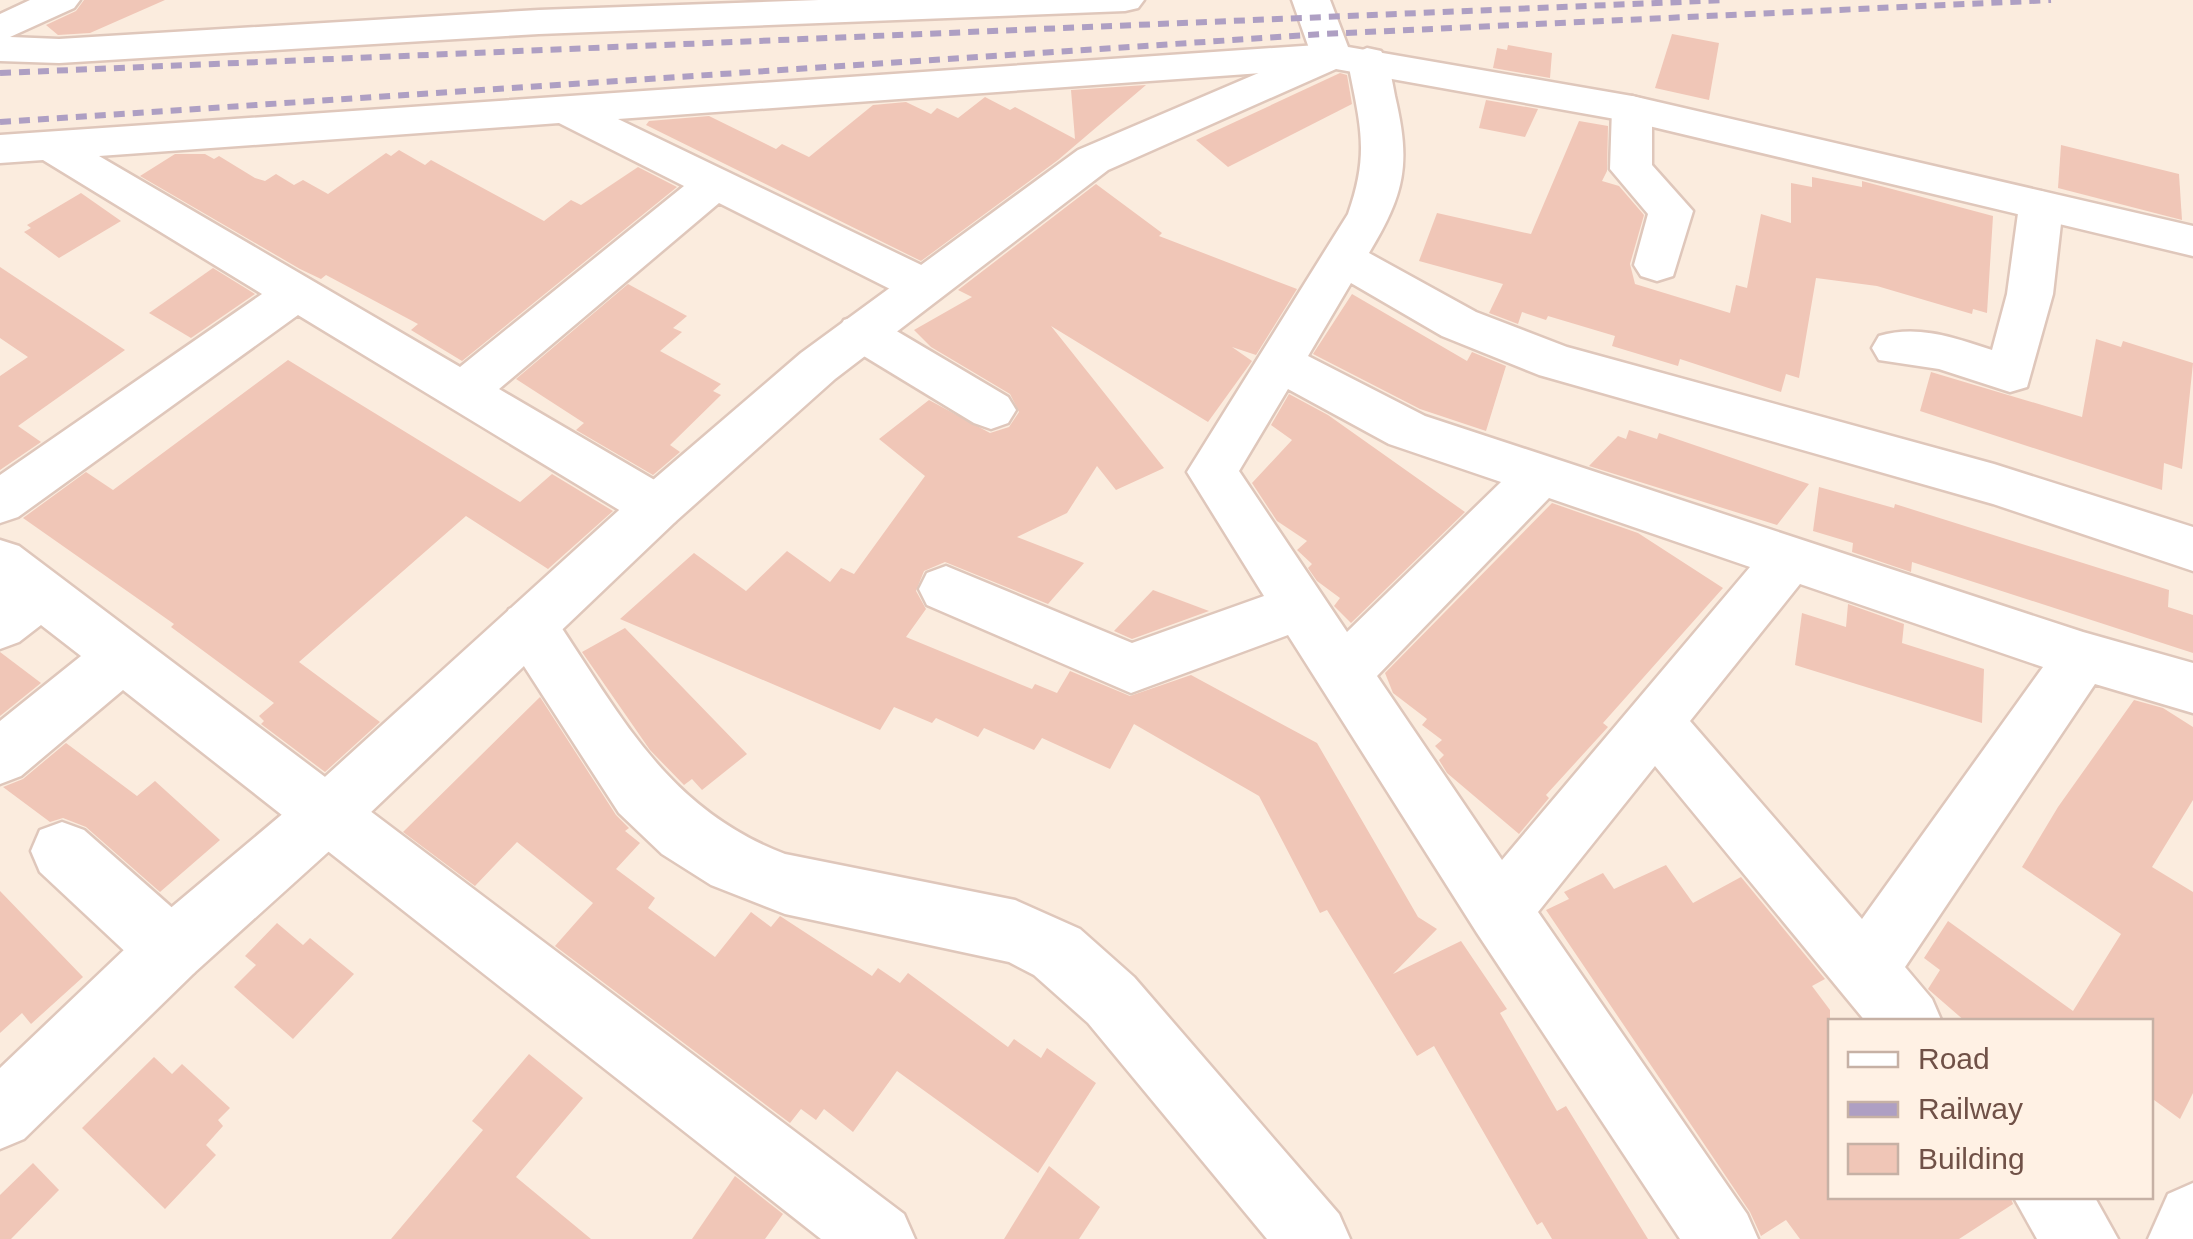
<svg xmlns="http://www.w3.org/2000/svg" width="2193" height="1239" font-family="Arial,sans-serif">
<style>
.building{fill:#f0c6b7}
.lines{fill:none;stroke-linecap:round;stroke-linejoin:round}
.minor-casing{stroke:#dfc7bb;stroke-width:5}
.tertiary-casing{stroke:#dfc7bb;stroke-width:5}
.minor{fill:#fff;fill-rule:evenodd}
.tertiary{fill:#fff;fill-rule:evenodd}
.rail{stroke:#ae9fc3;stroke-width:6;stroke-dasharray:11 8;stroke-linecap:butt}
</style>
<rect width="100%" height="100%" fill="#fbecde"/>
<g class="building">
<polygon points="84,0 165,0 90,33 58,35 46,25 76,11"/>
<polygon points="1672,34 1719,43 1709,100 1655,88"/>
<polygon points="1508,45 1552,53 1550,78 1493,68 1497,48 1507,50"/>
<polygon points="1340,73 1347,75 1352,104 1228,167 1196,140"/>
<polygon points="1146,85 1058,160 921,261 646,125 649,121 709,116 776,149 782,144 809,157 873,105 906,102 931,114 937,108 958,118 985,97 1010,110 1015,107 1075,139 1071,90"/>
<polygon points="1486,100 1538,109 1525,137 1479,128"/>
<polygon points="1579,121 1608,126 1607,171 1602,181 1619,186 1644,215 1630,264 1635,284 1730,313 1736,285 1747,288 1761,214 1791,223 1791,183 1812,187 1812,177 1862,187 1862,181 1993,216 1987,313 1973,309 1972,314 1877,286 1816,278 1799,378 1786,374 1781,392 1680,359 1678,366 1612,346 1615,336 1548,316 1546,320 1522,312 1518,324 1489,313 1503,284 1419,261 1437,213 1531,234"/>
<polygon points="2061,145 2179,174 2182,220 2058,188"/>
<polygon points="399,150 425,165 431,160 544,221 571,200 581,205 638,167 677,187 462,361 411,330 418,324 326,275 321,279 300,269 140,176 175,154 205,154 214,159 219,156 255,178 265,181 276,174 294,185 303,180 328,194 386,153 391,156"/>
<polygon points="1096,184 1162,233 1159,236 1297,289 1256,355 1232,347 1252,361 1208,422 1051,326 1164,468 1116,490 1097,466 1067,513 1017,537 1084,563 1048,604 945,562 924,571 916,591 926,609 906,637 1032,689 1035,684 1057,693 1070,671 1130,696 1191,675 1317,743 1418,917 1437,929 1393,974 1461,941 1507,1009 1500,1013 1557,1111 1566,1106 1648,1239 1552,1239 1542,1222 1537,1225 1434,1046 1417,1056 1327,910 1320,913 1259,796 1134,724 1110,769 1042,738 1034,750 984,728 978,737 936,718 932,723 894,707 880,730 620,619 694,553 746,591 787,551 830,582 841,568 854,574 925,476 879,439 929,400 990,433 1009,427 1019,412 1010,394 931,347 914,330 972,297 958,290"/>
<polygon points="81,193 121,221 59,258 24,232 31,228 27,225"/>
<polygon points="0,267 125,350 18,426 41,442 0,470 0,376 28,357 0,338"/>
<polygon points="213,268 255,294 191,338 149,313"/>
<polygon points="628,284 687,316 673,328 682,332 660,351 721,384 713,391 721,395 670,445 680,452 653,475 576,430 584,423 516,379"/>
<polygon points="1352,294 1467,361 1472,352 1506,366 1486,431 1420,409 1313,354"/>
<polygon points="2096,339 2121,347 2123,341 2193,363 2182,469 2164,463 2162,490 1920,411 1931,372 2082,417"/>
<polygon points="288,360 520,502 552,474 613,511 548,569 466,516 299,662 380,722 325,772 261,724 264,721 259,716 274,703 171,627 174,624 23,518 86,472 113,490"/>
<polygon points="1289,394 1328,415 1465,512 1351,623 1334,606 1340,598 1317,581 1308,568 1312,564 1297,550 1307,541 1277,521 1252,483 1292,440 1271,425"/>
<polygon points="1629,430 1657,439 1659,433 1809,484 1777,525 1589,466 1618,436 1626,439"/>
<polygon points="1819,487 1894,508 1895,504 2169,590 2168,607 2193,615 2193,653 1912,562 1911,572 1852,552 1853,543 1813,531"/>
<polygon points="1552,503 1638,533 1723,588 1603,723 1608,727 1546,795 1549,798 1519,834 1447,773 1439,760 1444,755 1435,746 1442,740 1422,725 1427,719 1393,693 1385,673"/>
<polygon points="1153,590 1209,611 1132,639 1114,631"/>
<polygon points="1848,604 1904,624 1902,643 1984,669 1982,723 1795,665 1802,613 1846,627"/>
<polygon points="625,628 747,754 702,790 692,779 684,785 650,750 582,652"/>
<polygon points="0,652 41,683 0,716"/>
<polygon points="540,697 616,815 629,828 625,831 640,843 616,869 655,898 648,908 715,957 751,912 771,927 780,916 872,976 878,968 900,983 908,973 1008,1047 1014,1039 1041,1058 1047,1048 1096,1083 1038,1173 897,1071 853,1132 824,1109 816,1120 801,1109 790,1123 555,946 593,903 517,842 475,886 403,832"/>
<polygon points="2134,700 2163,708 2193,727 2193,800 2152,867 2193,892 2193,1093 2180,1119 2150,1097 2150,1022 1966,1022 1928,989 1940,970 1924,958 1948,921 2073,1011 2121,934 2022,867 2058,807"/>
<polygon points="66,743 137,796 155,781 220,840 160,892 86,827 63,818 50,822 3,787 23,779"/>
<polygon points="1666,865 1693,903 1741,877 1825,979 1812,986 1830,1010 1830,1196 2010,1196 2013,1204 1959,1239 1800,1239 1786,1220 1761,1236 1750,1212 1546,910 1569,899 1564,892 1603,873 1614,889"/>
<polygon points="0,891 83,977 31,1024 22,1013 0,1033"/>
<polygon points="277,923 303,945 310,938 354,974 293,1039 234,987 256,965 245,956"/>
<polygon points="529,1054 583,1098 516,1177 591,1239 391,1239 483,1130 472,1121"/>
<polygon points="154,1057 172,1074 182,1064 230,1108 218,1120 223,1126 206,1145 216,1155 165,1209 82,1128"/>
<polygon points="33,1163 59,1190 11,1239 0,1239 0,1195"/>
<polygon points="1049,1166 1100,1207 1079,1239 1004,1239"/>
<polygon points="735,1176 783,1214 765,1239 692,1239"/>
</g>
<g class="lines">
<g class="minor-casing">
<g id="minor">
<polygon points="30,0 80,0 74,8 10,37 59,39 539,10 819,0 1144,0 1138,8 1125,11 539,34 59,63 0,61 0,14"/>
<path d="M1332,44L1346,47L1351,55L1367,48L1381,51C1390,65 1392,81 1395,96C1411,164 1405,193 1369,253L1476,312L1567,347L1994,464L2193,527V571L1993,504L1539,375L1442,336L1351,283L1308,356L1425,416L2083,632L2193,663V713L2095,684L1905,967L1932,999L1942,1022H1866L1655,766L1538,912L1747,1214L1758,1239H1680L1477,933L1288,635L1131,693L927,605L919,589L927,573L946,566L1132,643L1264,596L1187,472L1348,214C1370,152 1360,125 1348,62L1332,68L618,119L940,274L947,286L940,298L924,302L908,298L719,203L499,389L675,492L683,507L675,522L657,528L639,522L298,315L18,517L0,523V475L262,294L43,160L0,163V135ZM559,123L684,186L460,367L99,156ZM1288,389L1389,444L1501,482L1347,632L1239,471ZM1549,498L1750,567L1502,860L1377,676ZM1800,584L2043,667L1862,919L1690,721Z"/>
<polygon points="1632,96 1646,100 1652,109 1652,165 1693,211 1673,276 1657,281 1641,276 1634,265 1648,214 1610,169 1612,109 1618,100"/>
<path d="M2041,191L2056,196L2063,206L2053,294L2027,387L2010,392L1939,369L1879,360L1872,348L1879,336C1918,324 1955,338 1992,350L2007,294L2019,206L2026,196Z"/>
<polygon points="861,315 878,320 1008,397 1016,410 1008,423 991,429 974,423 844,344 837,332 844,320"/>
<polygon points="0,540 19,546 904,1214 915,1239 821,1239 123,690 21,776 0,784 0,721 81,656 41,625 19,642 0,649"/>
<path d="M529,602L549,609C618,710 664,808 785,854L1015,900L1080,929L1134,977L1339,1214L1350,1239H1267L1088,1023L1034,975L1009,962L785,914L711,885L662,854L619,813L509,643L501,626L509,609Z"/>
<polygon points="62,822 84,830 194,927 203,950 194,973 171,982 148,973 40,872 31,851 40,830"/>
<polygon points="2193,1183 2193,1239 2148,1239 2168,1194"/>
<polygon points="2013,1196 2094,1196 2118,1239 2037,1239"/>
</g>
</g>
<g class="tertiary-casing">
<polygon id="tertiary" points="1292,0 1330,0 1348,47 1632,96 2193,226 2193,256 1632,122 1336,69 1108,170 835,379 675,522 347,835 194,973 24,1139 0,1149 0,1068 148,927 305,795 639,492 801,353 1078,150 1310,51"/>
</g>
<use href="#minor" class="minor"/>
<use href="#tertiary" class="tertiary"/>
<g class="rail">
<polyline points="0,73 1727,0"/>
<polyline points="0,122 1324,34 2051,0"/>
</g>
</g>
<rect x="1828" y="1019" width="325" height="180" fill="#fff1e4" stroke="#c6b1a5" stroke-width="2.5"/>
<rect x="1848" y="1052" width="50" height="15" fill="#ffffff" stroke="#c6b1a5" stroke-width="2.5"/>
<text x="1918" y="1069" font-size="30" fill="#705147">Road</text>
<rect x="1848" y="1102" width="50" height="15" fill="#ae9fc3" stroke="#c6b1a5" stroke-width="2.5"/>
<text x="1918" y="1119" font-size="30" fill="#705147">Railway</text>
<rect x="1848" y="1144" width="50" height="30" fill="#f0c6b7" stroke="#c6b1a5" stroke-width="2.5"/>
<text x="1918" y="1169" font-size="30" fill="#705147">Building</text>
</svg>
